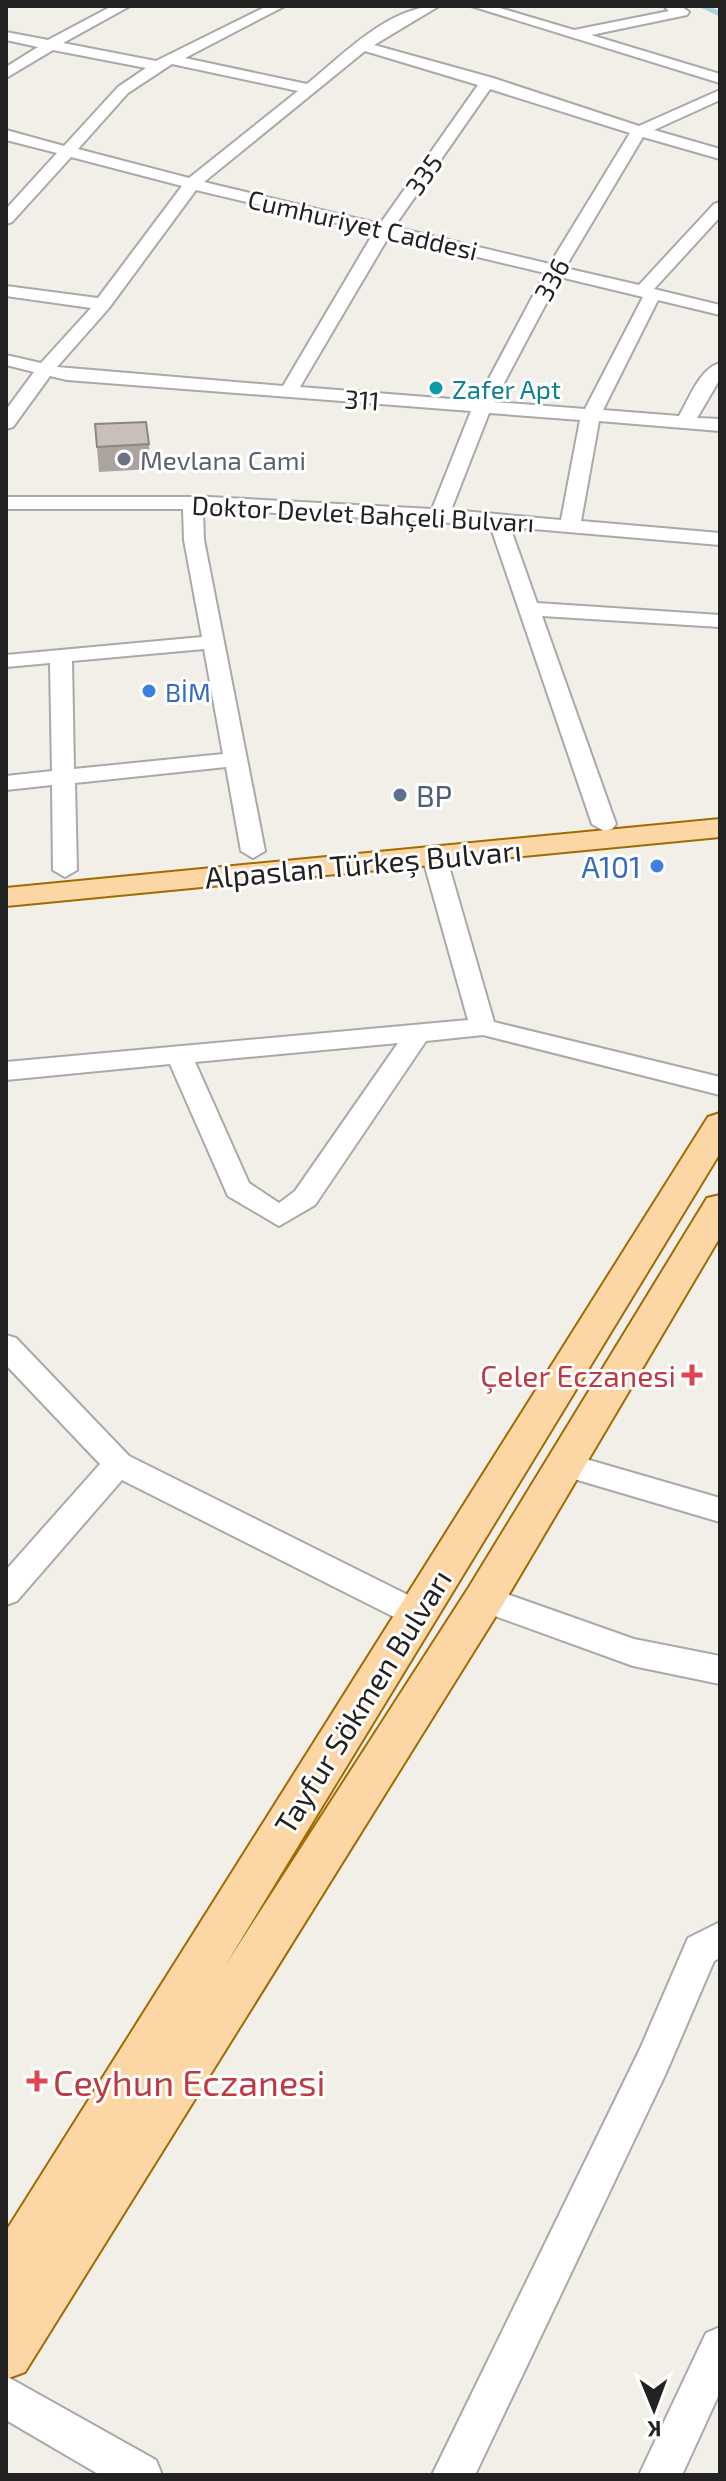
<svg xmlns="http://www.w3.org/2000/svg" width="726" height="2481" font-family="'Exo 2',sans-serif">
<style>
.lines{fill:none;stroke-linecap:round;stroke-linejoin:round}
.stream{stroke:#aad3df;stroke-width:5}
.minor-casing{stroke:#a9a9a9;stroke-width:4}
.major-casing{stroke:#a06b00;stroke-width:4}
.minor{fill:#fff;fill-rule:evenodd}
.major{fill:#fcd6a4;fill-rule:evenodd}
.wall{fill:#aba49e}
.building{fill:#c7bfb8;stroke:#8b8681;stroke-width:2}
.culture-dot{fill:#0f9aa8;stroke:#fff;stroke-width:3}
.worship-dot{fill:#6b7280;stroke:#fff;stroke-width:3}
.shop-dot{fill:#3f7fe0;stroke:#fff;stroke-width:3}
.service-dot{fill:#5c6f8a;stroke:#fff;stroke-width:3}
.health-dot{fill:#e0444e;stroke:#fff;stroke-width:3}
.labels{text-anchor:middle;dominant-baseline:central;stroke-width:6;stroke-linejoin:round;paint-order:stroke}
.far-street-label{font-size:26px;fill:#222;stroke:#fff}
.far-culture-label{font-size:26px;fill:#0d838f;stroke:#fff;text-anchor:start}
.far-worship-label{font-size:26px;fill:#5b616d;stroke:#fff;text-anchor:start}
.far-shop-label{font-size:26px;fill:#366cbe;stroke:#fff;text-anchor:start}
.service-label{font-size:30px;fill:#4e5e75;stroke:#fff;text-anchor:start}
.street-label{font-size:30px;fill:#222;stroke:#fff}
.shop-label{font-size:30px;fill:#366cbe;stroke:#fff;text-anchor:end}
.health-label{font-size:30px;fill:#be3a42;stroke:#fff;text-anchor:end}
.near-health-label{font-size:36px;fill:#be3a42;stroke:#fff;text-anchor:start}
</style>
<rect width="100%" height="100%" fill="#f2efe9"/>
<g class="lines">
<polyline class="stream" points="703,6 720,14"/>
<g class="minor-casing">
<g id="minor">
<path d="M112,6H130L63,43L156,61L267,6H285L185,58L307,84C344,54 389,6 439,6L374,45L493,78L639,126L720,90V100L654,130L720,149V159L643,137L565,268L639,285L714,204L720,202V217L654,289L720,305V315L658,300L603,410L679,416C689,399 700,368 720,363V379L697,418L720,419V431L599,421L581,521L720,533V545L510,527L537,603L720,615V627L542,616L616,824L612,829L604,831L592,824L490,525L203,509L204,540L265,851L253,858L241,851L226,767L75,783L77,870L65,877L53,870L52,785L6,790V776L52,771L50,663L6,667V655L202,637L184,540L183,509H6V497H209L432,509L471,411L67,380L50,376L13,427L6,429V410L34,372L6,365V355L41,363L91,308L6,296V286L98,298L182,186L71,157L12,222L6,224V209L57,153L6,140V130L64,146L118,87L146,68L53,50L6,78V67L38,47L6,40V32L48,40ZM365,51L478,85L380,224L204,182ZM172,64L298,91L189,178L78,149L128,93ZM490,89L630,133L550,264L394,227ZM196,190L374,232L283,386L57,367L109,308ZM389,236L545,273L477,401L300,387ZM560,277L643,297L585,409L494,402ZM489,413L580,420L561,520L451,510ZM204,649L223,754L74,769L72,661Z"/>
<polygon points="471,6 493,6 574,30 669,11 664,6 681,6 689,12 687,15 591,35 720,74 720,83"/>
<path d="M434,849L446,856L494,1022L720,1077V1095L483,1035L426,1041L315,1205L279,1226L228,1196L170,1064L6,1080V1062L468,1020L422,856ZM398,1043L295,1191L279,1203L249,1183L195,1062Z"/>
<polygon points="6,1335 16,1338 129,1456 426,1604 431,1613 426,1622 415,1626 404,1622 122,1480 17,1601 6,1605 6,1570 100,1464 6,1365"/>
<polygon points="565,1453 720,1498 720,1522 554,1473 550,1465 554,1457"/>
<polygon points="484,1586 634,1639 720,1656 720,1684 633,1666 473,1608 468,1599 473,1590"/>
<polygon points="720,1922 720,1958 714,1961 666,2073 475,2475 432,2475 640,2049 688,1938"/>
<polygon points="720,2327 720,2392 682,2475 639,2475 706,2333"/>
<polygon points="6,2376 156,2460 162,2475 100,2475 6,2420"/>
</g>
</g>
<g class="major-casing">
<g id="major">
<polygon points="720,819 720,837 6,906 6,888"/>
<polygon points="720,1113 720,1153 225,1966 469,1587 707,1198 720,1195 720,1237 499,1611 25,2372 6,2379 6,2231 708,1117"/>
</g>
</g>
<use href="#minor" class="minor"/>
<use href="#major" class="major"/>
</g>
<polygon class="wall" points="95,424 149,444 150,469 99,472"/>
<polygon class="building" points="146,422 149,444 97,447 95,424"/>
<circle class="culture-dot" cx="436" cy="388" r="8"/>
<circle class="worship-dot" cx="124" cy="459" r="8"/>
<g class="shop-dot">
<circle cx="149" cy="691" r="8"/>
<circle cx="657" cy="866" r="8"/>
</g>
<circle class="service-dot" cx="400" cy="795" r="8"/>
<g class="health-dot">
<path d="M688 1363h8v8h8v8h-8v8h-8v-8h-8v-8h8z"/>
<path d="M33 2069h8v8h8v8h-8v8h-8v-8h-8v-8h8z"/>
</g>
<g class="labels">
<g class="far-street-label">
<text transform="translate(423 174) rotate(-55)">335</text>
<text transform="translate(363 224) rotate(13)">Cumhuriyet Caddesi</text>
<text transform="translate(551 279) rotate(-61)">336</text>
<text transform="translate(362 399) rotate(4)">311</text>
<text transform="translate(363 513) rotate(3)">Doktor Devlet Bahçeli Bulvarı</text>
</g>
<g class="far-culture-label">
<text x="452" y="388">Zafer Apt</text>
</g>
<g class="far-worship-label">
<text x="140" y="459">Mevlana Cami</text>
</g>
<g class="far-shop-label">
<text x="165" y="691">BİM</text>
</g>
<g class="service-label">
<text x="416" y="795">BP</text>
</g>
<g class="street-label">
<text transform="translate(363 863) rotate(-5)">Alpaslan Türkeş Bulvarı</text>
<text transform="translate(362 1701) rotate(-58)">Tayfur Sökmen Bulvarı</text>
</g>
<g class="shop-label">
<text x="641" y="866">A101</text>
</g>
<g class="health-label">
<text x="676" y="1375">Çeler Eczanesi</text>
</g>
<g class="near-health-label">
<text x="53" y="2081">Ceyhun Eczanesi</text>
</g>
</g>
<rect width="726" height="2481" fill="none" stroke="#222222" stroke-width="16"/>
<g transform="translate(654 2409) rotate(179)" stroke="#ffffff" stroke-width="6" paint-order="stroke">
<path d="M0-6L14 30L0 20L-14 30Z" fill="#222222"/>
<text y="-12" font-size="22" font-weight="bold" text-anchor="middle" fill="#222222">K</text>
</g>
</svg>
